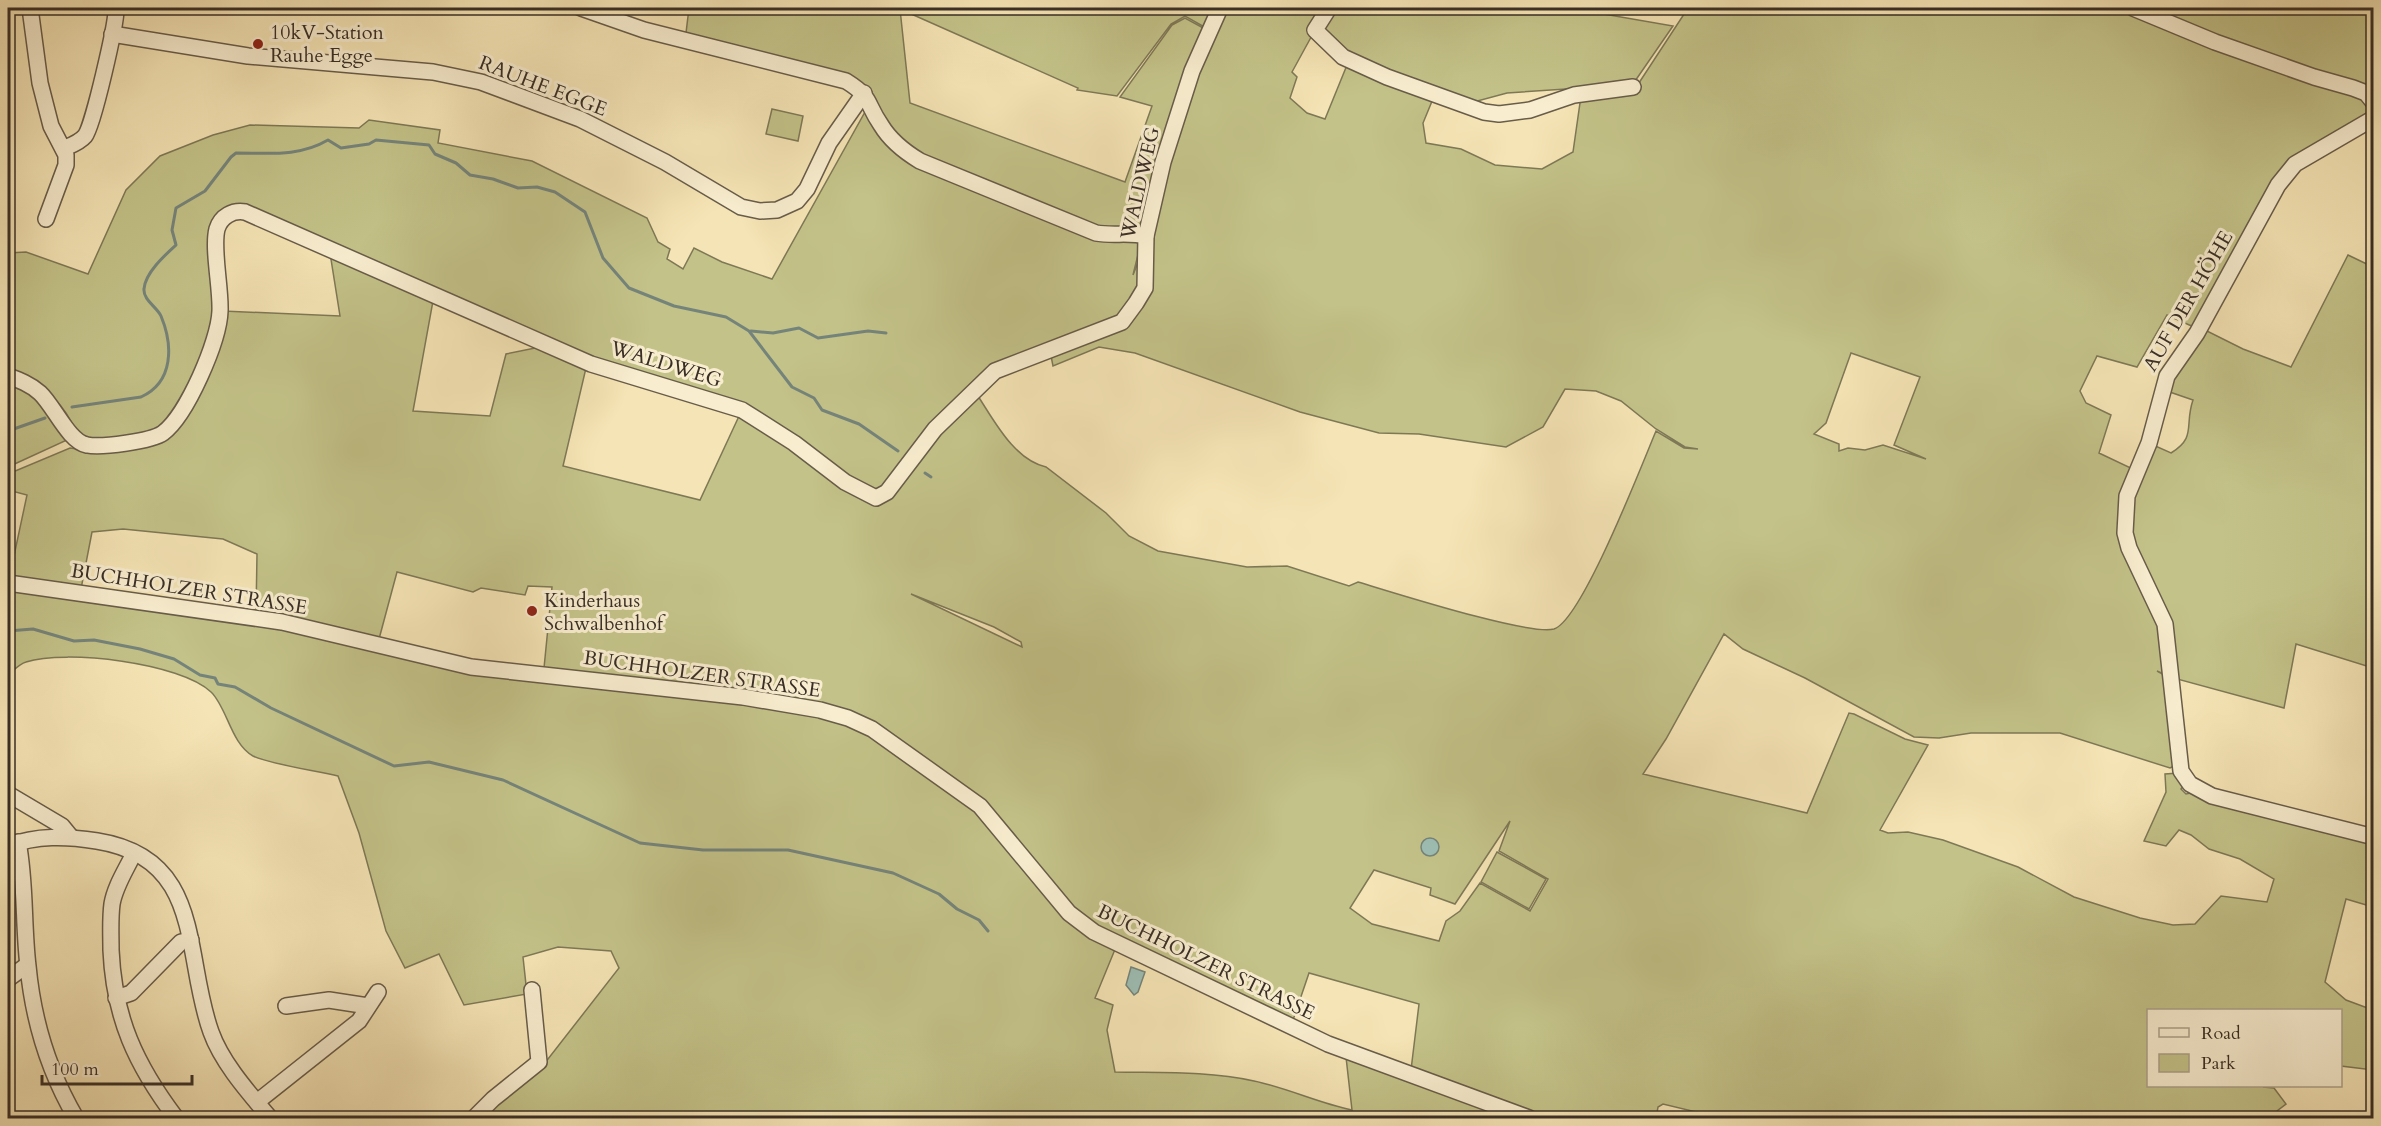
<svg xmlns="http://www.w3.org/2000/svg" width="2381" height="1126" font-family="Cardo,serif">
<style>
.green{fill:#c3c288;stroke:#7e7857;stroke-width:1.5;fill-rule:evenodd}
.water{fill:#9dbeb4;stroke:#75847b;stroke-width:1.5}
.lines{fill:none;stroke-linecap:round;stroke-linejoin:round}
.stream{stroke:#75847b;stroke-width:3}
.minor-casing{stroke:#685c4a;stroke-width:18}
.minor{stroke:#f8edcf;stroke-width:15}
.poi-dot{fill:#8f2418;stroke:#f8edcf;stroke-width:2}
.labels{text-anchor:middle;dominant-baseline:central;stroke-width:6;stroke-linejoin:round;paint-order:stroke}
.poi-label{font-size:20px;fill:#392e26;stroke:#f8edcf;text-anchor:start}
.street-label{font-size:20px;fill:#392e26;stroke:#f8edcf}
</style>
<rect width="100%" height="100%" fill="#f5e4b5"/>
<filter id="stains"><feTurbulence type="fractalNoise" baseFrequency=".00333" numOctaves="4"/><feColorMatrix values="0 0 0 0 .2 0 0 0 0 .09 0 0 0 0 .02 0 0 0 .5 -.17"/></filter>
<radialGradient id="worn" r=".72"><stop offset=".6" stop-color="#630" stop-opacity="0"/><stop offset="1" stop-color="#630" stop-opacity=".3"/></radialGradient>
<g class="green">
<path d="M689,8H1216L1208,29L1185,16L1171,24L1117,96L1077,90L1078,88L900,9L910,103L1125,182L1152,106L1120,97L1172,25L1185,18L1207,30L1195,57L1161,161L1133,275C1149,238 1154,199 1166,160C1181,107 1202,58 1222,8H1327L1292,72L1297,77L1290,98L1307,113L1325,119L1347,65L1332,55L1314,36L1331,8H1569L1673,26L1633,84L1598,91L1566,89L1507,93L1470,103L1435,94L1423,123L1426,143L1461,149L1495,165L1542,169L1573,152L1581,96L1635,89L1688,8H1714L1722,11L1725,8H2131C2204,46 2286,72 2365,95L2373,107V115L2293,162L2283,173L2196,328L2167,315L2137,367L2097,356L2080,391L2086,403L2111,415L2099,453L2135,470C2097,542 2143,562 2162,625C2167,641 2167,659 2168,676L2157,671L2168,677L2176,765L2170,768L2060,733H1971L1939,738L1914,737L1805,678L1743,649L1724,634L1666,739L1643,774L1807,813L1849,713L1854,714L1905,739L1928,745L1880,830L1888,833L1908,832L1943,840L2018,867L2074,897L2140,918L2173,925L2195,924L2221,896L2267,902L2274,879L2240,859L2209,849L2191,835L2179,830L2166,846L2144,841L2166,792L2165,774L2179,773L2185,784L2181,789L2186,794L2196,792L2265,816L2373,840V907L2346,899L2325,982L2346,1000L2373,1010V1070L2341,1066L2340,1010H2148V1086H2273L2263,1087L2274,1088L2286,1104L2277,1111L2275,1118H1721L1663,1104L1658,1107L1656,1118H1545L1411,1070L1419,1004L1309,973L1292,1023L1091,926L1049,893L986,812C998,841 1057,911 1082,931C1092,938 1105,942 1116,947L1095,998L1113,1005L1107,1030L1115,1072C1161,1073 1209,1071 1254,1081C1288,1088 1318,1103 1352,1110L1346,1057L1516,1118H481L541,1068L619,968L611,951L558,947L523,957L527,994L464,1005L439,954L405,968L386,931L359,833L338,776C318,771 269,764 253,756C231,744 227,707 211,692C181,663 65,649 26,662C19,664 13,671 8,675V590L282,629L474,675L645,692L822,715L875,735L900,740L845,710L792,698L544,668L552,587L528,586L525,595L481,588L473,592L397,572L379,639L285,617L256,613L257,554L223,539L123,529L92,532L81,589L9,579L27,495L8,490V474L70,448L100,452L133,449L165,440C188,396 217,362 223,311L340,316L330,253L433,301L413,411L490,416L506,354L540,347L586,368L563,466L700,500L740,414C787,440 829,475 874,504L893,493L949,417L976,393C994,420 1013,459 1046,467L1106,513L1129,536L1158,551L1247,567L1287,566L1349,586L1358,582C1392,592 1529,636 1554,629C1582,620 1642,464 1656,431L1684,448L1698,449L1685,447L1656,429L1621,401L1596,391L1565,389L1543,427L1506,447L1419,434L1379,433L1300,412L1135,353L1099,347L1053,366L1050,351L1083,339L1085,335L993,368L929,430L886,485L880,491L871,493L743,407L581,356L245,208C229,207 216,213 211,230C207,247 216,289 216,308C217,342 186,415 156,433C145,439 101,441 88,441L70,425L72,423C57,394 37,384 8,373V253L26,252L88,274L126,190L160,156L213,135L250,125L359,128L369,120L440,130L438,143L532,161L647,218L658,242L670,249L667,259L683,269L694,248L722,262L772,279L865,112L868,117L864,106L868,104L851,77L686,33ZM1851,353L1920,377L1894,445L1926,459L1883,445L1865,450L1848,448L1839,451V444L1814,434L1826,423ZM911,594L994,627L1021,642L1022,647ZM1510,821L1499,851L1548,879L1530,911L1480,883L1460,911L1446,921L1439,941L1372,924L1350,908L1374,870L1431,888L1430,895L1455,904Z"/>
<polygon points="2140,8 2373,8 2373,99"/>
<polygon points="772,109 803,116 798,141 766,134"/>
<path d="M2348,255L2373,267L2374,476L2369,488L2374,491L2373,668L2296,644L2284,708L2177,679L2133,549L2128,515L2151,444L2171,453C2197,437 2184,426 2193,400L2164,390L2203,329L2243,349L2291,367Z"/>
<polygon points="8,383 39,395 67,440 8,467"/>
<polygon points="1497,852 1546,879 1529,909 1481,882"/>
</g>
<g class="water">
<circle cx="1430" cy="847" r="9"/>
<polygon points="1131,967 1145,972 1138,992 1134,995 1126,985"/>
</g>
<g class="lines">
<g class="stream">
<polyline points="751,331 773,333 799,328 818,338 868,331 886,333"/>
<path d="M72,407L141,397C174,382 173,345 161,316C157,307 143,300 144,289C145,273 165,255 176,245L172,230L176,208L205,191L231,157L236,153C269,153 299,157 328,140L341,148L369,144L376,140L429,145L435,154L456,163L470,175L493,179L518,188L537,187L555,192L585,212L603,258L629,288L674,306L726,317L749,331L792,387L814,398L822,410L859,424L898,451"/>
<polyline points="8,431 45,418"/>
<polyline points="925,473 931,477"/>
<polyline points="8,631 33,629 74,641 94,640 140,649 174,659 200,675 215,678 218,684 235,687 271,708 394,766 429,762 503,780 640,843 703,850 788,850 893,873 939,894 957,909 979,920 988,931"/>
</g>
<g class="minor-casing">
<g id="minor">
<polyline points="30,8 40,83 51,126 66,155 66,165 46,219"/>
<path d="M581,8L644,30L846,81C873,98 865,102 881,125C890,140 905,152 920,161L1096,233C1113,236 1129,232 1146,236"/>
<polyline points="1329,8 1315,30 1343,57 1387,77 1484,112 1499,114 1530,110 1574,95 1633,87"/>
<polyline points="2133,8 2215,42 2314,77 2353,88 2366,93 2374,103"/>
<polyline points="112,34 248,56 433,72 481,82 580,119 665,162 741,207 760,211 777,210 797,201 807,189 829,143 864,93"/>
<polyline points="2374,118 2295,164 2278,185 2197,333 2167,376 2149,443 2127,496 2125,533 2129,548 2165,624 2181,771 2190,784 2212,796 2374,837"/>
<path d="M65,148C72,145 80,142 85,136C93,126 117,22 116,8"/>
<path d="M8,376C19,380 30,384 40,393C54,406 69,442 87,445C101,448 152,441 163,433C187,415 219,341 220,311C221,288 212,248 217,229C221,216 233,210 245,212L591,364L742,410L794,443L845,482L876,498L887,492L935,429L995,371L1122,322L1136,303L1145,288L1146,236L1163,162L1192,71L1220,8"/>
<polyline points="8,583 282,622 471,667 743,697 820,710 848,718 872,729 980,806 1069,913 1094,932 1328,1044 1529,1118"/>
<polyline points="8,794 62,826 71,837"/>
<path d="M18,842C26,883 23,924 28,966C33,1019 49,1072 76,1118"/>
<path d="M8,846C37,835 66,836 97,841C205,858 183,955 211,1032C222,1063 249,1093 270,1118"/>
<path d="M134,853C126,870 115,886 112,904C110,919 111,935 111,950C114,1018 136,1065 176,1118"/>
<polyline points="8,979 27,965"/>
<polyline points="116,998 131,993 181,942 191,940"/>
<polyline points="286,1006 329,1000 368,1006"/>
<polyline points="257,1102 359,1021 378,992"/>
<polyline points="474,1118 493,1099 539,1062 532,990"/>
</g>
</g>
<use href="#minor" class="minor"/>
</g>
<g class="poi-dot">
<circle cx="258" cy="44" r="6"/>
<circle cx="532" cy="611" r="6"/>
</g>
<g class="labels">
<g class="poi-label">
<text x="270" y="32">10kV-Station<tspan x="270" dy="23">Rauhe Egge</tspan></text>
<text x="544" y="600">Kinderhaus<tspan x="544" dy="23">Schwalbenhof</tspan></text>
</g>
<g class="street-label">
<text transform="translate(543 86) rotate(21)">RAUHE EGGE</text>
<text transform="translate(1140 183) rotate(-77)">WALDWEG</text>
<text transform="translate(2188 301) rotate(-60)">AUF DER HÖHE</text>
<text transform="translate(666 364) rotate(17)">WALDWEG</text>
<text transform="translate(189 589) rotate(9)">BUCHHOLZER STRASSE</text>
<text transform="translate(702 674) rotate(8)">BUCHHOLZER STRASSE</text>
<text transform="translate(1206 962) rotate(26)">BUCHHOLZER STRASSE</text>
</g>
</g>
<rect width="2381" height="1126" fill="none" stroke="#f5e4b5" stroke-width="30"/>
<rect x="9" y="9" width="2363" height="1108" fill="none" stroke="#392e26" stroke-width="3"/>
<rect x="15" y="15" width="2351" height="1096" fill="none" stroke="#392e26" stroke-width="1.5"/>
<rect x="2147" y="1009" width="195" height="78" fill="#f8edcf" stroke="#aca18b" stroke-width="1.5"/>
<rect x="2159" y="1028" width="30" height="9" fill="#f8edcf" stroke="#aca18b" stroke-width="1.5"/>
<text x="2201" y="1039" font-size="18" fill="#392e26">Road</text>
<rect x="2159" y="1054" width="30" height="18" fill="#c3c288" stroke="#aca18b" stroke-width="1.5"/>
<text x="2201" y="1069" font-size="18" fill="#392e26">Park</text>
<path d="M42 1075v9h150v-9" fill="none" stroke="#392e26" stroke-width="3"/>
<text x="51" y="1075" font-size="18" fill="#392e26" stroke="#f8edcf" stroke-width="4.5" paint-order="stroke">100 m</text>
<rect width="100%" height="100%" filter="url(#stains)"/>
<rect width="100%" height="100%" fill="url(#worn)"/>
</svg>
